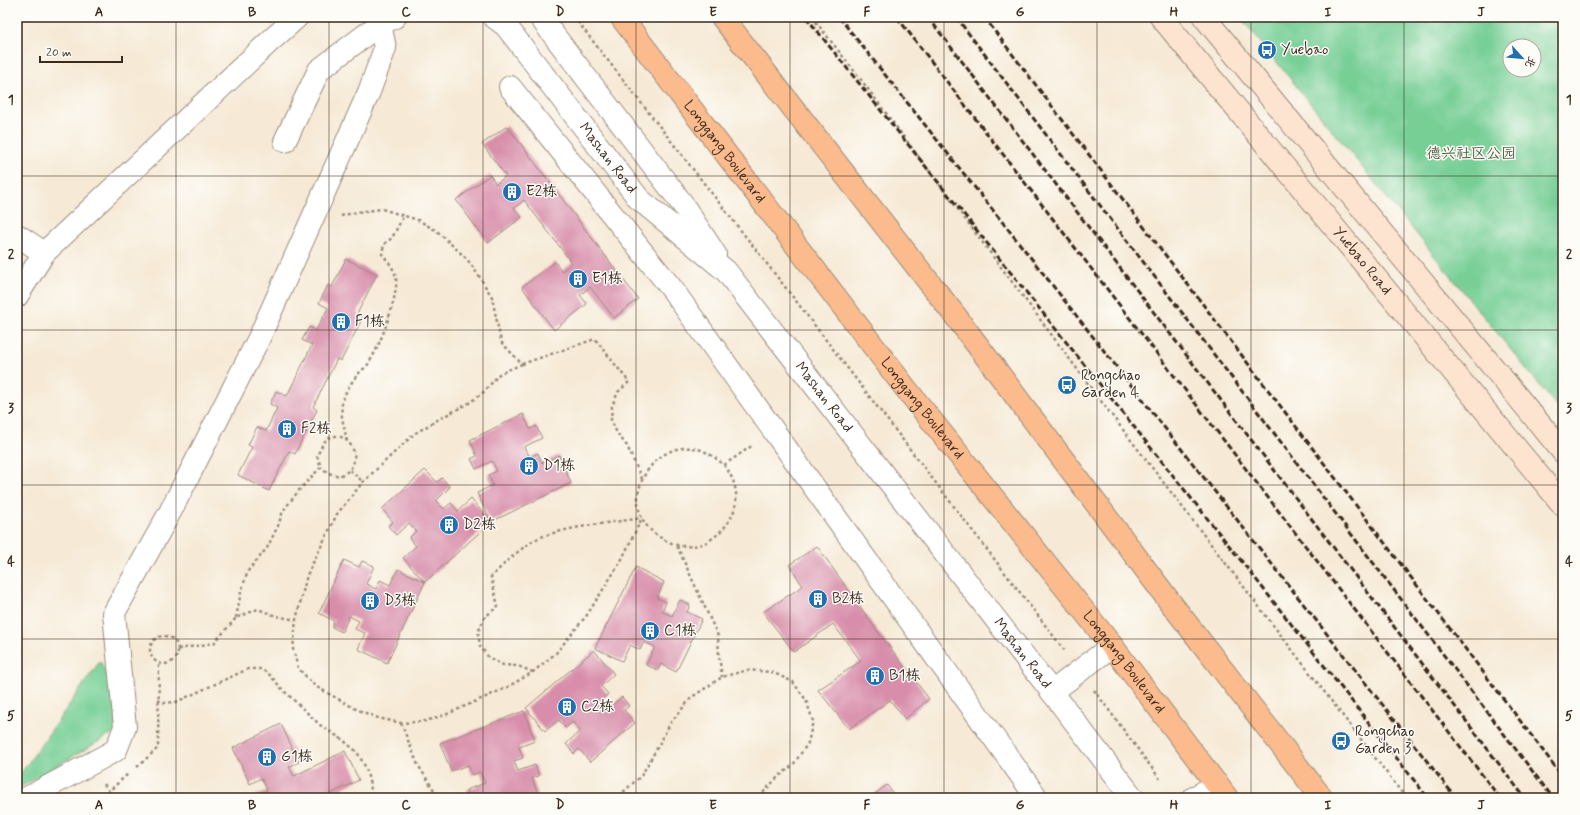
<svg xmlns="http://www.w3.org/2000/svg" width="1580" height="815" font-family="Mynerve,'LXGW WenKai TC',sans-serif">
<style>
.green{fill:#77cf96;stroke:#597c5a;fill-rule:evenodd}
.building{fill:#d88eaa}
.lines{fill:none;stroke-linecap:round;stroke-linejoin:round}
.pedestrian-casing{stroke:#988a7a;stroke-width:24}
.minor-casing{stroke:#988a7a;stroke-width:24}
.secondary-casing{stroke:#988a7a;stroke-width:24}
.trunk-casing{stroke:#988a7a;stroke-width:24}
.path{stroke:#988a7a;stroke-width:2.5;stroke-dasharray:3 3;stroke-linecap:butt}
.pedestrian{stroke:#fff;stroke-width:22}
.minor{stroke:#fff;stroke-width:22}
.secondary{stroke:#fde4d1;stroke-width:22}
.trunk{stroke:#fbbb8d;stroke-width:22}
.rail{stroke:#3b2a1e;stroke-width:3;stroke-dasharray:6 3;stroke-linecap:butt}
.grid{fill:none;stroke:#3b2a1e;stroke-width:1;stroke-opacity:0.55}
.labels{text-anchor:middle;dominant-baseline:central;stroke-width:3;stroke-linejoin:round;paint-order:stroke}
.poi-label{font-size:15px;fill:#3b2a1e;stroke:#fdfcf7;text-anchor:start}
.street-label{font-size:15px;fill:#3b2a1e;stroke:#fdfcf7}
.park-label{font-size:15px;fill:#4d5c42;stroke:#fdfcf7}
.neatline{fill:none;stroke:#3b2a1e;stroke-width:1.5}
.grid-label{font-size:13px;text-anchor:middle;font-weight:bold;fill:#3b2a1e}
</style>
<rect width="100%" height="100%" fill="#fdfcf7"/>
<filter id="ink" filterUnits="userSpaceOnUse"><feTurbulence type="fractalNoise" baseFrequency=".025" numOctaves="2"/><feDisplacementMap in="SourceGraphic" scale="8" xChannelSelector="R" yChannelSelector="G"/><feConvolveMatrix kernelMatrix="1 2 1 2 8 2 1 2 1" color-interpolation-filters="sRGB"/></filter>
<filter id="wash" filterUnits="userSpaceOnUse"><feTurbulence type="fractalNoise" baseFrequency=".012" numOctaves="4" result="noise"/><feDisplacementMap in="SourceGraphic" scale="16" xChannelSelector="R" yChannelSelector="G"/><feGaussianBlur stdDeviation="0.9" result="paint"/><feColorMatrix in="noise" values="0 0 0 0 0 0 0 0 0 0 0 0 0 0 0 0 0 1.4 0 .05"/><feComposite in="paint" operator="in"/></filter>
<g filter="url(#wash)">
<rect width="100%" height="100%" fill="#f6e9d5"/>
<g class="green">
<path d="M1240,17H1563V414ZM1510,46H1534V70H1510Z"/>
<polygon points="100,661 129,724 17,789 17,779"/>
</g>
<g id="blocks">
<g class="building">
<polygon points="507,126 638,299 614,318 590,287 580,295 587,304 554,330 522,287 555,262 562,271 572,263 524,200 514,208 522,217 488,243 456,200 490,175 496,184 506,176 482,144"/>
<polygon points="346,259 377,274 357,314 363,317 341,361 337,359 313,407 317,410 295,454 289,451 269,491 238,475 252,447 248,445 257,427 266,431 277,408 270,404 276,391 287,396 312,345 302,340 309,327 316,330 328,308 319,303 328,285 332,287"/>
<polygon points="523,414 530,429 536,426 542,438 524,447 530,457 538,453 542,463 559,455 571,483 491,522 477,493 493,485 488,475 497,471 492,461 476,469 471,459 477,456 470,440"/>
<polygon points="425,470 437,482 442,478 450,487 436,501 444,509 451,503 458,511 471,499 491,522 425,582 387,663 358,649 365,633 355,629 359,621 349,616 342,632 332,627 334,621 319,613 344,560 359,567 362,561 374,566 366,584 376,589 380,580 390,585 398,569 425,582 403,558 416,546 409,538 416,531 409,523 396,535 388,526 393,522 382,509"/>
<polygon points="817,546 873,625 929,699 905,719 890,700 849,729 818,690 861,661 833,624 794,652 763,612 803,586 789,565"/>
<polygon points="636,567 664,582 657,598 666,602 662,611 672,616 680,600 690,605 687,612 702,619 676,672 661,664 658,670 646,665 655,647 644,642 640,650 630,645 622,661 595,648"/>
<polygon points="594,650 614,674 601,686 608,694 601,700 608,708 622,697 629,706 624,710 635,723 590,762 579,749 574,754 566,744 580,731 573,722 565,728 559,720 545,731 526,708"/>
<polygon points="524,711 535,741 519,747 523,758 514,761 518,771 535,765 539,776 532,778 538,794 528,798 469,798 466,790 485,783 480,772 472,775 468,765 451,771 440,743"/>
<polygon points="281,724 299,762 289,767 294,776 345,751 359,780 322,798 251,798 267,790 261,778 250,784 233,748"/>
<polygon points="887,785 896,798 869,798"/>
</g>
</g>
</g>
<g filter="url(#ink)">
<use href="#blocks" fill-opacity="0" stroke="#988a7a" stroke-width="1"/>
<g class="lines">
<g class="pedestrian-casing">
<polyline id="pedestrian" points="1052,692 1133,798"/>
</g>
<g class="minor-casing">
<g id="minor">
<path id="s1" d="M494,17L506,26L639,199L726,271L1052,692L1112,646"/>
<polyline points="540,17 681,202 715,254"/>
<polyline points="510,87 672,289 1037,798"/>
<polyline points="285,141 319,70 380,24 395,17"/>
<polyline points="17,235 44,253"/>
<polyline points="17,296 44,253 268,43 297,17"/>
<polyline points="27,798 116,750 125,727 114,613 170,512 259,338 369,92 385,48 380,24"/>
<polyline points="1194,798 1217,784"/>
</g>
</g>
<g class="secondary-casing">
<g id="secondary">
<path id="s2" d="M1161,17L1563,505"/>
<polyline points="1204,17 1563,452"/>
</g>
</g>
<g class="trunk-casing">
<g id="trunk">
<path id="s3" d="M621,17L907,390L1112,646L1227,798"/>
<polyline points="722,17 957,318 1170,602 1322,798"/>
</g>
</g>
<g class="path">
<polyline points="574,17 796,301 1065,651"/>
<polyline points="812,17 859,77 1107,409 1406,798"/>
<polyline points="341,216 357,212 382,209 418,220 437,231 467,259 479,276 492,297 501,342 522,364 499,374 485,391 469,403 439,419 414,434 363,482 337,514 307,575 296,620 293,649 298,668 315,686 356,709 378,718 401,723 425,721 445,715 506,688 533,672 556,653 587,615 621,561 642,518"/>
<polyline points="522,364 595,339 629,382 618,392 612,406 611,420 617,433 627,446 642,479"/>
<path d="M347,441C345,429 340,416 342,404C344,393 352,381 360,372C363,369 368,366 370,361C380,346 399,295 396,277C394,268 387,260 382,254L384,244L392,238L404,215"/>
<path d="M724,465C745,492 738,521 710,540C699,548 681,548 669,542C605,514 652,433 701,450C709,453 717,459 724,465L753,445"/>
<polyline points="350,470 363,482"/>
<polyline points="677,546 718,636 719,656 722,677"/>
<path d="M236,618L241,592L248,571L267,548L278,526L283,511L300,489L321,467L317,456C320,450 323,441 329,438C344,429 363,453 350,469C348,472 343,474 340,476L328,473L321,467"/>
<circle cx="164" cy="650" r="14"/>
<polyline points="178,649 214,643 236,618 258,609 276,616 296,620"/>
<path d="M533,672L518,666L503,665L489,658L480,646L478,632L485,617L498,606L491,577C503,565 525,543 541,537C571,526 610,523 642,518"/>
<polyline points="1094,690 1160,779"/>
<polyline points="158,700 163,703 176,702 248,669 260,669 268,673 283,690 320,725 343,740 357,752 366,768 373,798"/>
<polyline points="401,723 418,765 439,798"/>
<polyline points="137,767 158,748 159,663"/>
<polyline points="104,784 109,791 128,774"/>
<polyline points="613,798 621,794 641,776 656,750 671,722 692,697 722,677 748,670 772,672 793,682 806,700 813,721 808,743 793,765 777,778 758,798"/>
</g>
<use href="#pedestrian" class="pedestrian"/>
<use href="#minor" class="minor"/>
<use href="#secondary" class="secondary"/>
<use href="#trunk" class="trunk"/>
<g class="rail">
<polyline points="806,17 1251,573 1428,798"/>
<polyline points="839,17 1031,258 1456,798"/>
<polyline points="897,17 1500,798"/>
<polyline points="928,17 1525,798"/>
<polyline points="956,17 1553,798"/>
<polyline points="984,17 1563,777"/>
</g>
</g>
</g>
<path class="grid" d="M176,17V798M329,17V798M483,17V798M636,17V798M790,17V798M944,17V798M1097,17V798M1251,17V798M1404,17V798M17,176H1563M17,330H1563M17,485H1563M17,639H1563"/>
<defs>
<g id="bus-disc" transform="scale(1)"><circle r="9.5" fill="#1f6fb2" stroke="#fdfcf7"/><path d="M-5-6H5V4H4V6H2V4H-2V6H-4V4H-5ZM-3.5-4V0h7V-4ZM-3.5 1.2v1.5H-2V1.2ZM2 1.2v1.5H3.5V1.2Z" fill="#fff"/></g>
<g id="building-disc" transform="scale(1)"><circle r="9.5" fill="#1f6fb2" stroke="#fdfcf7"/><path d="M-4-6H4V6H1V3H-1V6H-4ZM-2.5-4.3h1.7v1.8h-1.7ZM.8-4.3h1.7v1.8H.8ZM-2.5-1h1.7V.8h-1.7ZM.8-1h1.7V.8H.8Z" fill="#fff"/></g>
</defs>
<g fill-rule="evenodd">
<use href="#bus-disc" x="1267" y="50"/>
<use href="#building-disc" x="512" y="192"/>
<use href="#building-disc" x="578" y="279"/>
<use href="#building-disc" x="341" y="322"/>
<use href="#bus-disc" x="1067" y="385"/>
<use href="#building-disc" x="287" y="429"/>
<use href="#building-disc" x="529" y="466"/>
<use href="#building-disc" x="449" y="525"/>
<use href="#building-disc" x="818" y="599"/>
<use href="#building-disc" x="370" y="601"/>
<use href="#building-disc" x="650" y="631"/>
<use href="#building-disc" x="875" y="676"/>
<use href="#building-disc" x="567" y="707"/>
<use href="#bus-disc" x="1341" y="741"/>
<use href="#building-disc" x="267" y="757"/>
</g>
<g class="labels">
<g class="poi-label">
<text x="1281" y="50">Yuebao</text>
<text x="526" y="192">E2栋</text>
<text x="592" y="279">E1栋</text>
<text x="355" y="322">F1栋</text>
<text x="1081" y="376">Rongchao<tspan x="1081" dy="17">Garden 4</tspan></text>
<text x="301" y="429">F2栋</text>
<text x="543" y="466">D1栋</text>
<text x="463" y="525">D2栋</text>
<text x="832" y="599">B2栋</text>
<text x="384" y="601">D3栋</text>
<text x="664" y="631">C1栋</text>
<text x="889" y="676">B1栋</text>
<text x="581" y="707">C2栋</text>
<text x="1355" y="732">Rongchao<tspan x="1355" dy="17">Garden 3</tspan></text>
<text x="281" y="757">G1栋</text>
</g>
<g class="street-label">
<text stroke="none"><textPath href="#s3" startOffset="170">Longgang Boulevard</textPath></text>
<text stroke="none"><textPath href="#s1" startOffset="182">Mashan Road</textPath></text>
<text stroke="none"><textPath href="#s2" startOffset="316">Yuebao Road</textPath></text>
<text stroke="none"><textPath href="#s1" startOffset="506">Mashan Road</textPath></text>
<text stroke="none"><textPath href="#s3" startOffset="494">Longgang Boulevard</textPath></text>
<text stroke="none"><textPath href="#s1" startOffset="830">Mashan Road</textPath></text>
<text stroke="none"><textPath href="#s3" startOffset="818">Longgang Boulevard</textPath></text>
</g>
<g class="park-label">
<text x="1471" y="154">德兴社区公园</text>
</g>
</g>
<rect width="1580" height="815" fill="none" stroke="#fdfcf7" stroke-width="44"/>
<g transform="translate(1522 58) rotate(117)"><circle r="19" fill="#fdfcf7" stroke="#afa8a0"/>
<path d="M0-3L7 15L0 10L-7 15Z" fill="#1f6fb2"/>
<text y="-6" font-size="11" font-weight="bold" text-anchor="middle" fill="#3b2a1e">北</text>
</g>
<path d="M40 56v6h82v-6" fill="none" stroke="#3b2a1e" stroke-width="2"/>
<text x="46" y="56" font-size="12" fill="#3b2a1e" stroke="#fdfcf7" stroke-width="3" paint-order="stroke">20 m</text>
<rect x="22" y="22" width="1536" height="771" class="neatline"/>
<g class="grid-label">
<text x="99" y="16">A</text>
<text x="252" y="16">B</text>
<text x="406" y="16">C</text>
<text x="560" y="16">D</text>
<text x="713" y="16">E</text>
<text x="867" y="16">F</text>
<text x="1020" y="16">G</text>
<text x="1174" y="16">H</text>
<text x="1328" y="16">I</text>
<text x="1481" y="16">J</text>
<text x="11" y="104">1</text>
<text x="1569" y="104">1</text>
<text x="11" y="258">2</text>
<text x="1569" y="258">2</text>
<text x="11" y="412">3</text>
<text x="1569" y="412">3</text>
<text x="11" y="566">4</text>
<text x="1569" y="566">4</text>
<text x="11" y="720">5</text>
<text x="1569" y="720">5</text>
<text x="99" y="809">A</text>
<text x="252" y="809">B</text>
<text x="406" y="809">C</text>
<text x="560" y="809">D</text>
<text x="713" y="809">E</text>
<text x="867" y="809">F</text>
<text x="1020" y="809">G</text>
<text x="1174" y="809">H</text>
<text x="1328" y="809">I</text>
<text x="1481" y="809">J</text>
</g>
</svg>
